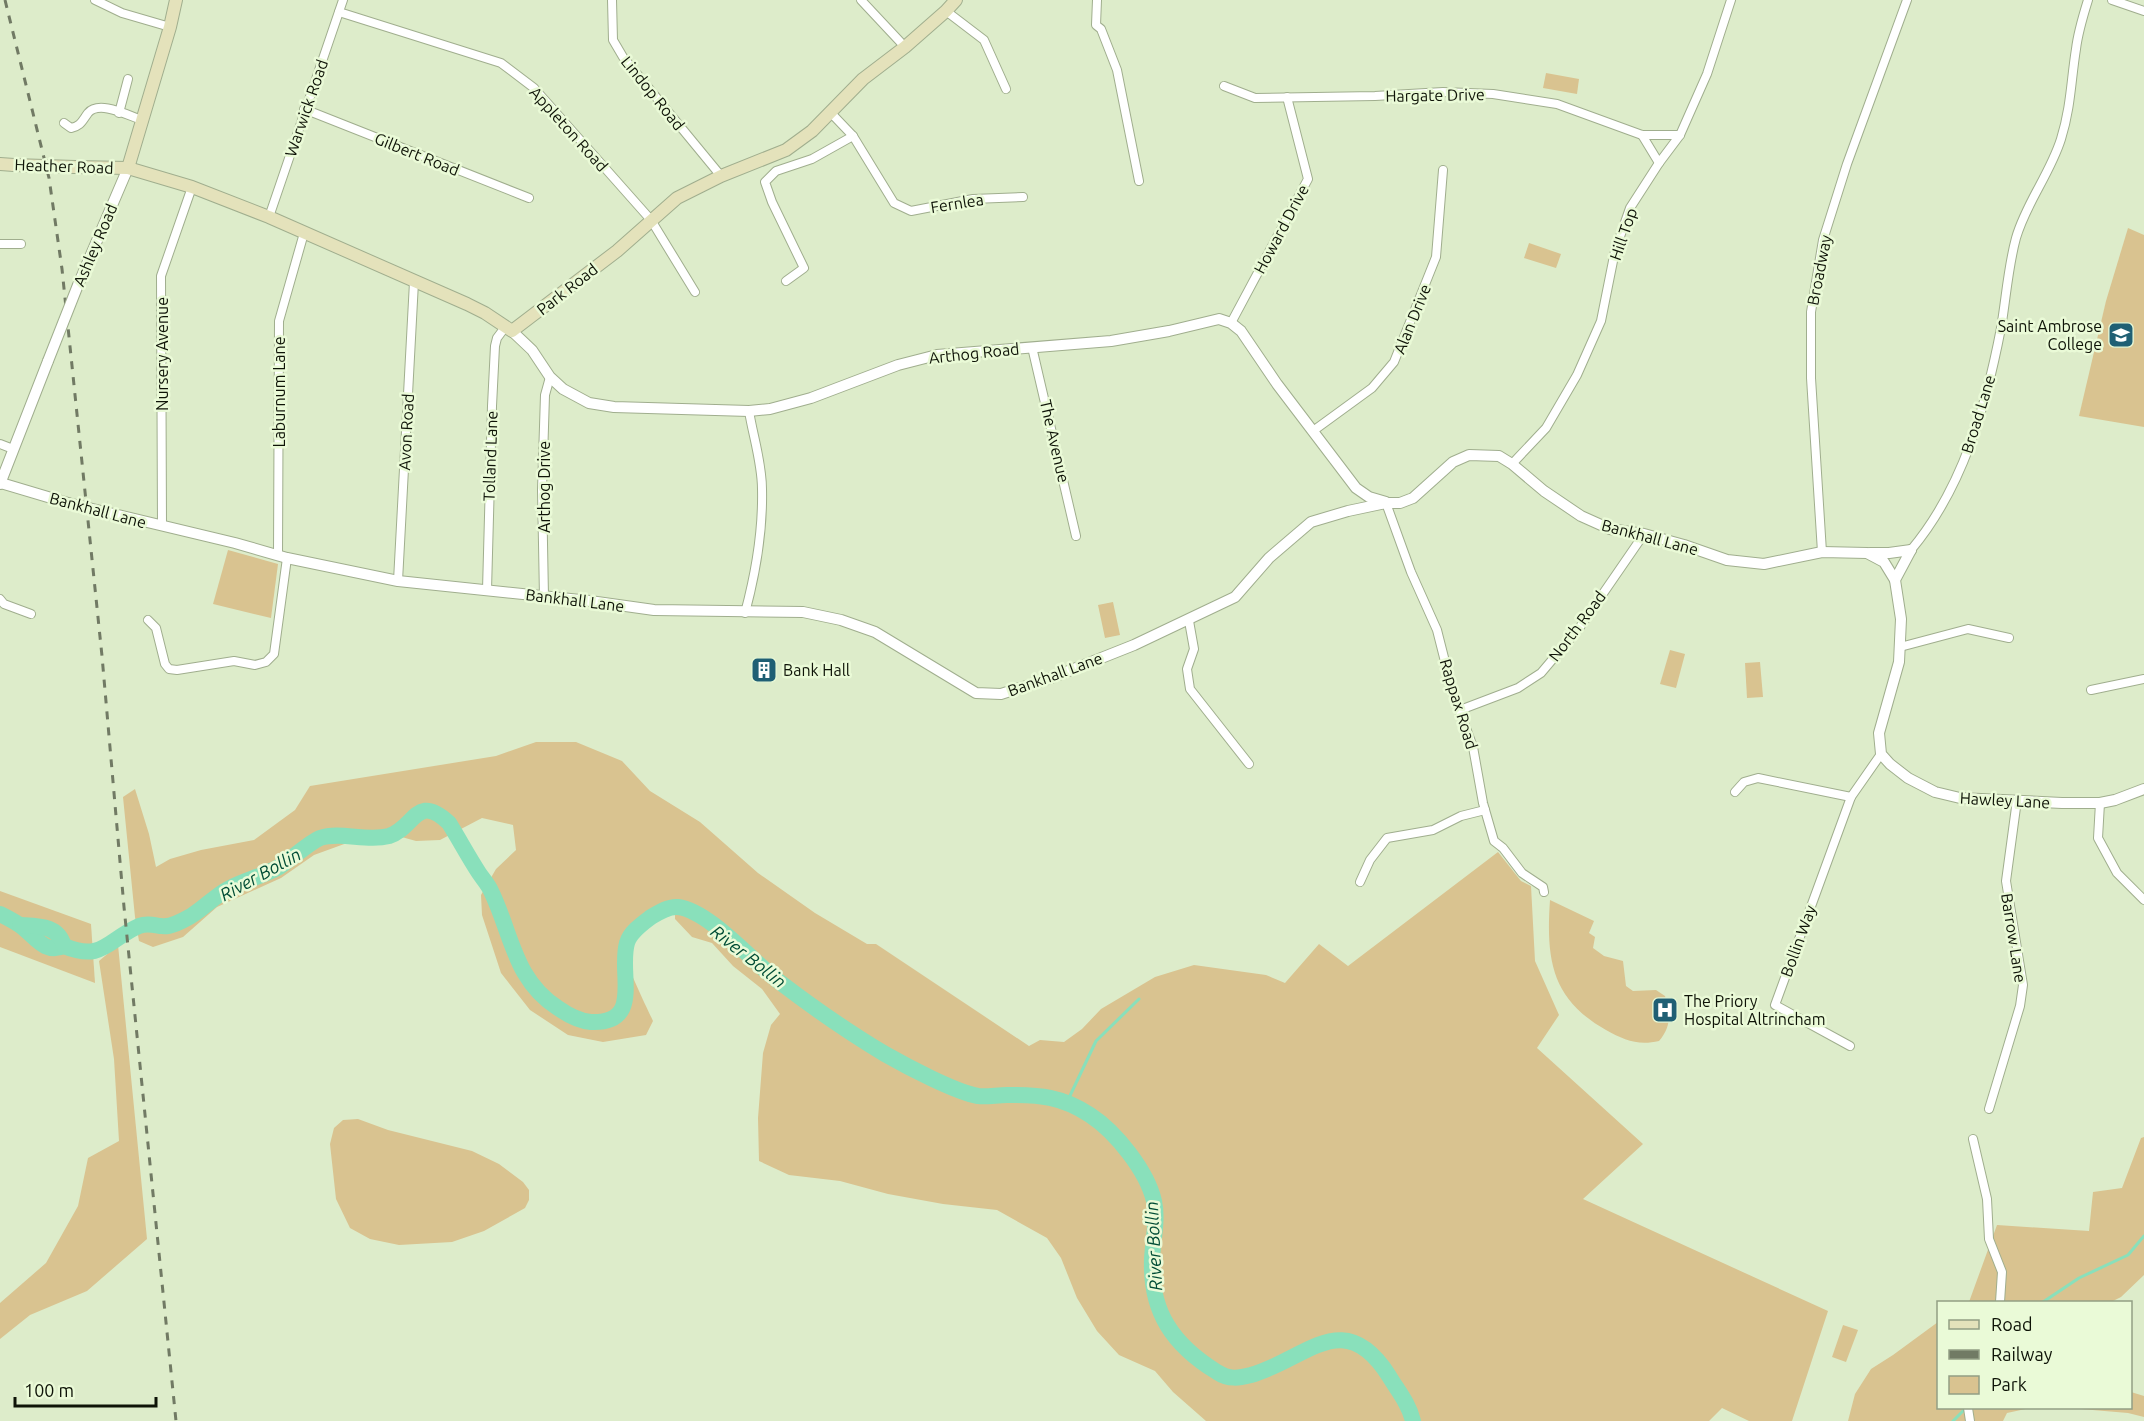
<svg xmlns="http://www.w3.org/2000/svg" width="2144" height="1421" font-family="Ubuntu,sans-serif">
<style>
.green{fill:#d9c390}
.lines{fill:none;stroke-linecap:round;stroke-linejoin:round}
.stream{stroke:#89e0bb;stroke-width:3}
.river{stroke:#89e0bb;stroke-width:16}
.minor-casing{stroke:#a0ae8e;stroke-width:10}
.tertiary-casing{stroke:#a0ae8e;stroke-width:12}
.secondary-casing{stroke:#a0ae8e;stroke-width:14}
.minor{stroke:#fff;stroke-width:8}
.tertiary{stroke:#fff;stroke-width:10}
.secondary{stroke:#e4e2bb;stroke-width:12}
.rail{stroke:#717a64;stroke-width:3;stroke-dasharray:8 8;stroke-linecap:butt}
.tertiary-bridge-casing{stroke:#a0ae8e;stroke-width:12;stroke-linecap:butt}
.secondary-bridge-casing{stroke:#a0ae8e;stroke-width:14;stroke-linecap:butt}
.tertiary-bridge{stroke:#fff;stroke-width:10}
.secondary-bridge{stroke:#e4e2bb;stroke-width:12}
.labels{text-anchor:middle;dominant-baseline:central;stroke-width:5;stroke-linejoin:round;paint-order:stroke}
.street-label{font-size:16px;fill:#0e1307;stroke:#eafad7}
.poi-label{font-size:16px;fill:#0e1307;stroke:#eafad7;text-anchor:start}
.water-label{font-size:18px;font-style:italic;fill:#004c35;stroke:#eafad7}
</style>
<rect width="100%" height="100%" fill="#ddecca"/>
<g class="green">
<polygon points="1546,73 1579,79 1577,94 1543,88"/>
<polygon points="2128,228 2144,235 2144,427 2079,416 2106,301"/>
<polygon points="1529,243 1561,254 1556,268 1524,258"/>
<polygon points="228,550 278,564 271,618 213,604"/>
<polygon points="1113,602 1120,635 1105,638 1098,605"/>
<polygon points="1670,650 1685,654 1676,688 1660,684"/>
<polygon points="1760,662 1763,697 1747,698 1745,663"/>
<path d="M536,742H576L622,761L650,791L700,822L758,873L815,913L867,944H876L1029,1046L1040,1040L1064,1042L1082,1029L1101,1009L1155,977L1194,965L1266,975L1285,983L1319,944L1348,966L1498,852L1521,881L1531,886L1535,961L1559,1015L1537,1048L1643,1144L1583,1199L1828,1311L1792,1421H1749L1722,1408L1709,1421H1206L1173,1392L1155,1371L1119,1355L1097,1331L1077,1298L1061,1258L1047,1238L997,1210L943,1204L888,1194L840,1181L789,1175L759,1161L758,1118L763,1053L771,1025L780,1014L762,989L733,966L712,943L692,937L675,919V906C653,912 627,931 626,957C626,965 648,1010 653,1021L646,1035L603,1042L568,1035L530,1010L501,973L482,915L481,895L496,869L516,850L513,825L482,818L440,840L416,841L380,831L314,855L281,878L217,907L183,937L153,947L139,941L135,917L123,797L135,789L149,834L156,867L170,859L201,850L254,840L295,810L310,786L496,756Z"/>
<polygon points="0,891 91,924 95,983 0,947"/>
<path d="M1550,900L1594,921L1589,933L1595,937L1593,948L1604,956L1623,961L1626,986L1633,991L1656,990L1665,996C1670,1013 1672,1026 1659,1041C1638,1046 1624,1040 1606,1030C1551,999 1546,959 1550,900Z"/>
<polygon points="118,945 147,1239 87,1291 30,1315 0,1339 0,1303 46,1263 78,1206 88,1158 119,1141 114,1059 99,961"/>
<polygon points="358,1119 388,1130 472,1151 499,1164 523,1182 529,1190 529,1200 525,1208 484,1231 452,1242 399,1245 370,1239 350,1228 336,1199 330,1144 334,1128 343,1120"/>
<polygon points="2144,1137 2144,1275 2121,1297 2111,1302 1969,1302 1997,1225 2089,1231 2093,1192 2122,1188 2141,1138"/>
<polygon points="1938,1322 1938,1408 2030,1408 2007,1413 2003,1421 1848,1421 1855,1394 1871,1369 1893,1355"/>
<polygon points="1843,1325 1858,1330 1846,1362 1832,1357"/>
<polygon points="2131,1392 2144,1396 2144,1417 2128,1413 2069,1408 2130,1408"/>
</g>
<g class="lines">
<g class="stream">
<polyline points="1067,1102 1096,1041 1139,999"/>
<polyline points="2043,1302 2079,1278 2128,1255 2144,1236"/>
<polyline points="1953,1421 1965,1409"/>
</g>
<g class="river">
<path d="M0,914C6,917 12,920 18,924C34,934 43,955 64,946"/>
<path d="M20,925C39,926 58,925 64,946C103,962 107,940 139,926C147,923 153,925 161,926C170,928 184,920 191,916C204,908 215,896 228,889C245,880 263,876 279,867C290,860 310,842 320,838C340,831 367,842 389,836C415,828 416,792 449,823C459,839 468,856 479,873C483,879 488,884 491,891C512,934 514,980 558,1008C568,1015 579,1021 591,1022C644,1024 618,973 627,943C630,932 643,923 651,917C659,912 669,906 678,907C709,911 751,960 777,980C811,1006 848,1032 885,1054C906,1066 955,1092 978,1096C987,1097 997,1095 1007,1095C1040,1095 1061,1096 1090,1115C1116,1132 1147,1171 1154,1201C1158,1219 1153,1240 1152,1259C1150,1312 1173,1345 1217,1372C1229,1380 1239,1378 1251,1375C1307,1359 1344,1305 1389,1376C1398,1391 1409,1404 1413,1421"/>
</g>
<g class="minor-casing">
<g id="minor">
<polyline points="95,0 122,13 170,27"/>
<polyline points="612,0 613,40 623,57 721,176"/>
<polyline points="861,0 905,47"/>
<polyline points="1097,0 1096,25 1101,29 1117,70 1139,181"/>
<polyline points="2112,0 2144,11"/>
<polyline points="946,11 984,40 1006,89"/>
<polyline points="339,12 501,63 534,88 651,220 695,292"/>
<polyline points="1224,86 1255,98 1375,96 1443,92 1493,94 1557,104 1642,135 1680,135"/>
<polyline points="304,109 529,198"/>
<polyline points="119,113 128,79"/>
<polyline points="831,113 853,136 894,203 911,211 973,199 1023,197"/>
<path d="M64,123L71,128C81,126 82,121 88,113C99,100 127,115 142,120"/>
<polyline points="1642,135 1659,163"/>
<polyline points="269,217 343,0"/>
<polyline points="0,244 21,244"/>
<polyline points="786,281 804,268 772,202 765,182 776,171 812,159 853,136"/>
<polyline points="1231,323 1308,179 1287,97"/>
<polyline points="1032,347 1076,536"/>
<polyline points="1313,431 1372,388 1394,362 1436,257 1443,170"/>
<polyline points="0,444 13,449"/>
<polyline points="1512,464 1546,428 1577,375 1601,321 1615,251 1630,208 1659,163 1680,135 1707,74 1731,0"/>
<polyline points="1386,503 1411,572 1437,630 1453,693 1473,747 1483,803 1494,841 1503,848 1522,873 1543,887 1544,892"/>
<polyline points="162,526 161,276 192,187"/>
<path d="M1911,550C1963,488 1986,406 2001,328C2006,299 2008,267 2016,238C2026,203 2050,174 2061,139C2071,107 2071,80 2076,49C2078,32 2083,16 2088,0"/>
<polyline points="1822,552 1811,378 1811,312 1823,240 1847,164 1907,0"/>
<polyline points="278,555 279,321 304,233"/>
<polyline points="398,581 414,282"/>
<polyline points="487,590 492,406 495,346 497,338 506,326"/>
<polyline points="544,597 542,490 545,395 550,377"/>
<polyline points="0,599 4,604 31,614"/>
<path d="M745,613C756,572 763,531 762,489C762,463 753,436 749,411"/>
<polyline points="148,620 156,628 165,664 169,669 177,670 234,661 255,665 266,662 274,654 287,558"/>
<polyline points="1189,621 1194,649 1187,669 1190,689 1249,764"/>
<polyline points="1900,647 1968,629 2009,638"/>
<polyline points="2091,690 2144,679"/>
<polyline points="1460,710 1518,688 1541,673 1580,627 1644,534"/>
<polyline points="1735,792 1744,782 1758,778 1851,797"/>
<polyline points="2100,803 2098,838 2117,873 2144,900"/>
<polyline points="1360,882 1370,860 1387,838 1433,830 1461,816 1485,810"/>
<polyline points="1850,1046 1775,1005 1851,797 1881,754"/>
<polyline points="1989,1109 2020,1006 2023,985 2006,881 2017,800"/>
<polyline points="1973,1139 1987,1199 1989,1239 2002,1272 2000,1302"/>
<polyline points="1968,1408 1970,1421"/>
</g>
</g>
<g class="tertiary-casing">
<g id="tertiary">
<polyline points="78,285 128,168"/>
<polyline points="512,331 532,350 550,377 563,389 589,403 614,407 749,411 770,409 811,398 898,365 937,355 1111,341 1169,331 1219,319 1231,323 1241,331 1277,384 1356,488 1369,497 1386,502"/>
<polyline points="1,483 68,503"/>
<polyline points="0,484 48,361"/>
<polyline points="101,511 235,543 287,558 398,581 590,601 654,610 803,612 841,620 875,632 976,693 1001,694 1051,678 1134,645 1235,597 1269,558 1311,522 1348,511 1386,503 1400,503 1413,498 1453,462 1469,455 1499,456 1512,464 1544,491 1581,516 1610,529 1644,534 1684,545 1727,560 1764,564 1822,552 1867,553 1884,562 1895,580"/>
<polyline points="1911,550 1895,580 1901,619 1899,662 1879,733 1881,754 1890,764 1908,778 1935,792 1960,798 2062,803 2100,803 2115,800 2144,789"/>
<polyline points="1870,553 1889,553 1911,550"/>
</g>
</g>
<g class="secondary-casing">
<g id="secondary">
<polyline points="0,164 14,165"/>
<polyline points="75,167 128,168 192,187 269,217 467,304 485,313 512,331 617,251 677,198 721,176 786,150 812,131 863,79 905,47 946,11 956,0"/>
<polyline points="128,168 170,27 176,0"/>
</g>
</g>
<use href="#minor" class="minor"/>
<use href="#tertiary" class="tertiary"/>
<use href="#secondary" class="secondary"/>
<polyline class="rail" points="5,0 49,178 62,269 102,656 124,907 176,1421"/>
<g class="tertiary-bridge-casing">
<g id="tertiary-bridge">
<polyline points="48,361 78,285"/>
<polyline points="68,503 101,511"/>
</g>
</g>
<g class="secondary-bridge-casing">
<polyline id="secondary-bridge" points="14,165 75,167"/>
</g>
<use href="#tertiary-bridge" class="tertiary-bridge"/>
<use href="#secondary-bridge" class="secondary-bridge"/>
</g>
<defs>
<g id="school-square" transform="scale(1.35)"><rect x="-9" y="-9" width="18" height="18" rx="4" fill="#1f5f74" stroke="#eafad7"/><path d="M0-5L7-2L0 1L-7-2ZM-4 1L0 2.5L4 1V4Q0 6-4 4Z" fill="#fff"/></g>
<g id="building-square" transform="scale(1.35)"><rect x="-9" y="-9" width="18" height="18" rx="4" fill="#1f5f74" stroke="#eafad7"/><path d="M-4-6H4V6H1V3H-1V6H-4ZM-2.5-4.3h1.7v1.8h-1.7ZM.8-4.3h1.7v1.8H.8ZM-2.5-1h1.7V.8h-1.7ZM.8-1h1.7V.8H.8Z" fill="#fff"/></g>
<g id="hospital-square" transform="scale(1.35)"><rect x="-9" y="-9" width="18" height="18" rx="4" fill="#1f5f74" stroke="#eafad7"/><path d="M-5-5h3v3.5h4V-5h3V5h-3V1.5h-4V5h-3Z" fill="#fff"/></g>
</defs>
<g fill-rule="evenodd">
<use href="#school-square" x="2121" y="335"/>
<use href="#building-square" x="764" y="670"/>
<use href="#hospital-square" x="1665" y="1010"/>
</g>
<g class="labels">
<g class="street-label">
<text transform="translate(653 93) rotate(51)">Lindop Road</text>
<text transform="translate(1435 95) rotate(-1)">Hargate Drive</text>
<text transform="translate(306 108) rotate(-71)">Warwick Road</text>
<text transform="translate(569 129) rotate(48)">Appleton Road</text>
<text transform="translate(417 154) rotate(22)">Gilbert Road</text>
<text transform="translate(64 166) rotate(2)">Heather Road</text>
<text transform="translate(957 203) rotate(-9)">Fernlea</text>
<text transform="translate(1281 229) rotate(-62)">Howard Drive</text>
<text transform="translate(1623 234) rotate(-71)">Hill Top</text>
<text transform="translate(95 245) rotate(-67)">Ashley Road</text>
<text transform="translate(1819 270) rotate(-79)">Broadway</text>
<text transform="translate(567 289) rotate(-38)">Park Road</text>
<text transform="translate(1412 319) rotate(-68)">Alan Drive</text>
<text transform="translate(974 353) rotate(-6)">Arthog Road</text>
<text transform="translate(162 354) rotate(-90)">Nursery Avenue</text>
<text transform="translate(279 392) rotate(-90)">Laburnum Lane</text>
<text transform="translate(1978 414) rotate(-73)">Broad Lane</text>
<text transform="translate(406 432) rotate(-87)">Avon Road</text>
<text transform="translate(1055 441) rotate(77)">The Avenue</text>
<text transform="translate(490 456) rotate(-88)">Tolland Lane</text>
<text transform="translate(544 487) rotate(-90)">Arthog Drive</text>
<text transform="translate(98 510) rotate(15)">Bankhall Lane</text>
<text transform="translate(1650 537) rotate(15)">Bankhall Lane</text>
<text transform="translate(575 600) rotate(7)">Bankhall Lane</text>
<text transform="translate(1577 626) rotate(-53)">North Road</text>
<text transform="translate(1055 674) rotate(-20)">Bankhall Lane</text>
<text transform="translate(1459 704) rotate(73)">Rappax Road</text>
<text transform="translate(2005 800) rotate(3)">Hawley Lane</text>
<text transform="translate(2014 938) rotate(81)">Barrow Lane</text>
<text transform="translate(1798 941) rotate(-70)">Bollin Way</text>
</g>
<g class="poi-label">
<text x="2102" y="326" text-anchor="end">Saint Ambrose<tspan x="2102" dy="18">College</tspan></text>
<text x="783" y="670">Bank Hall</text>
<text x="1684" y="1001">The Priory<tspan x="1684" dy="18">Hospital Altrincham</tspan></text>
</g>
<g class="water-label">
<text transform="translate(260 874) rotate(-29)">River Bollin</text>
<text transform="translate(749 956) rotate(38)">River Bollin</text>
<text transform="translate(1153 1246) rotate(-93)">River Bollin</text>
</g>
</g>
<rect x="1937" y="1301" width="195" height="108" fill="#eafad7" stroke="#929e84" stroke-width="1.5"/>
<rect x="1949" y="1320" width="30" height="9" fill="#e4e2bb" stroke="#929e84" stroke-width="1.5"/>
<text x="1991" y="1331" font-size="18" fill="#0e1307">Road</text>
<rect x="1949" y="1350" width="30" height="9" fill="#717a64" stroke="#929e84" stroke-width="1.5"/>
<text x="1991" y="1361" font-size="18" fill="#0e1307">Railway</text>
<rect x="1949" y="1376" width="30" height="18" fill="#d9c390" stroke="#929e84" stroke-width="1.5"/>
<text x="1991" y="1391" font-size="18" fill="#0e1307">Park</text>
<path d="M15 1397v9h141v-9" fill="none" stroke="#0e1307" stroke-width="3"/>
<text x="24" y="1397" font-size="18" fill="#0e1307" stroke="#eafad7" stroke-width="4.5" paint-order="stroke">100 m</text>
</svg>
